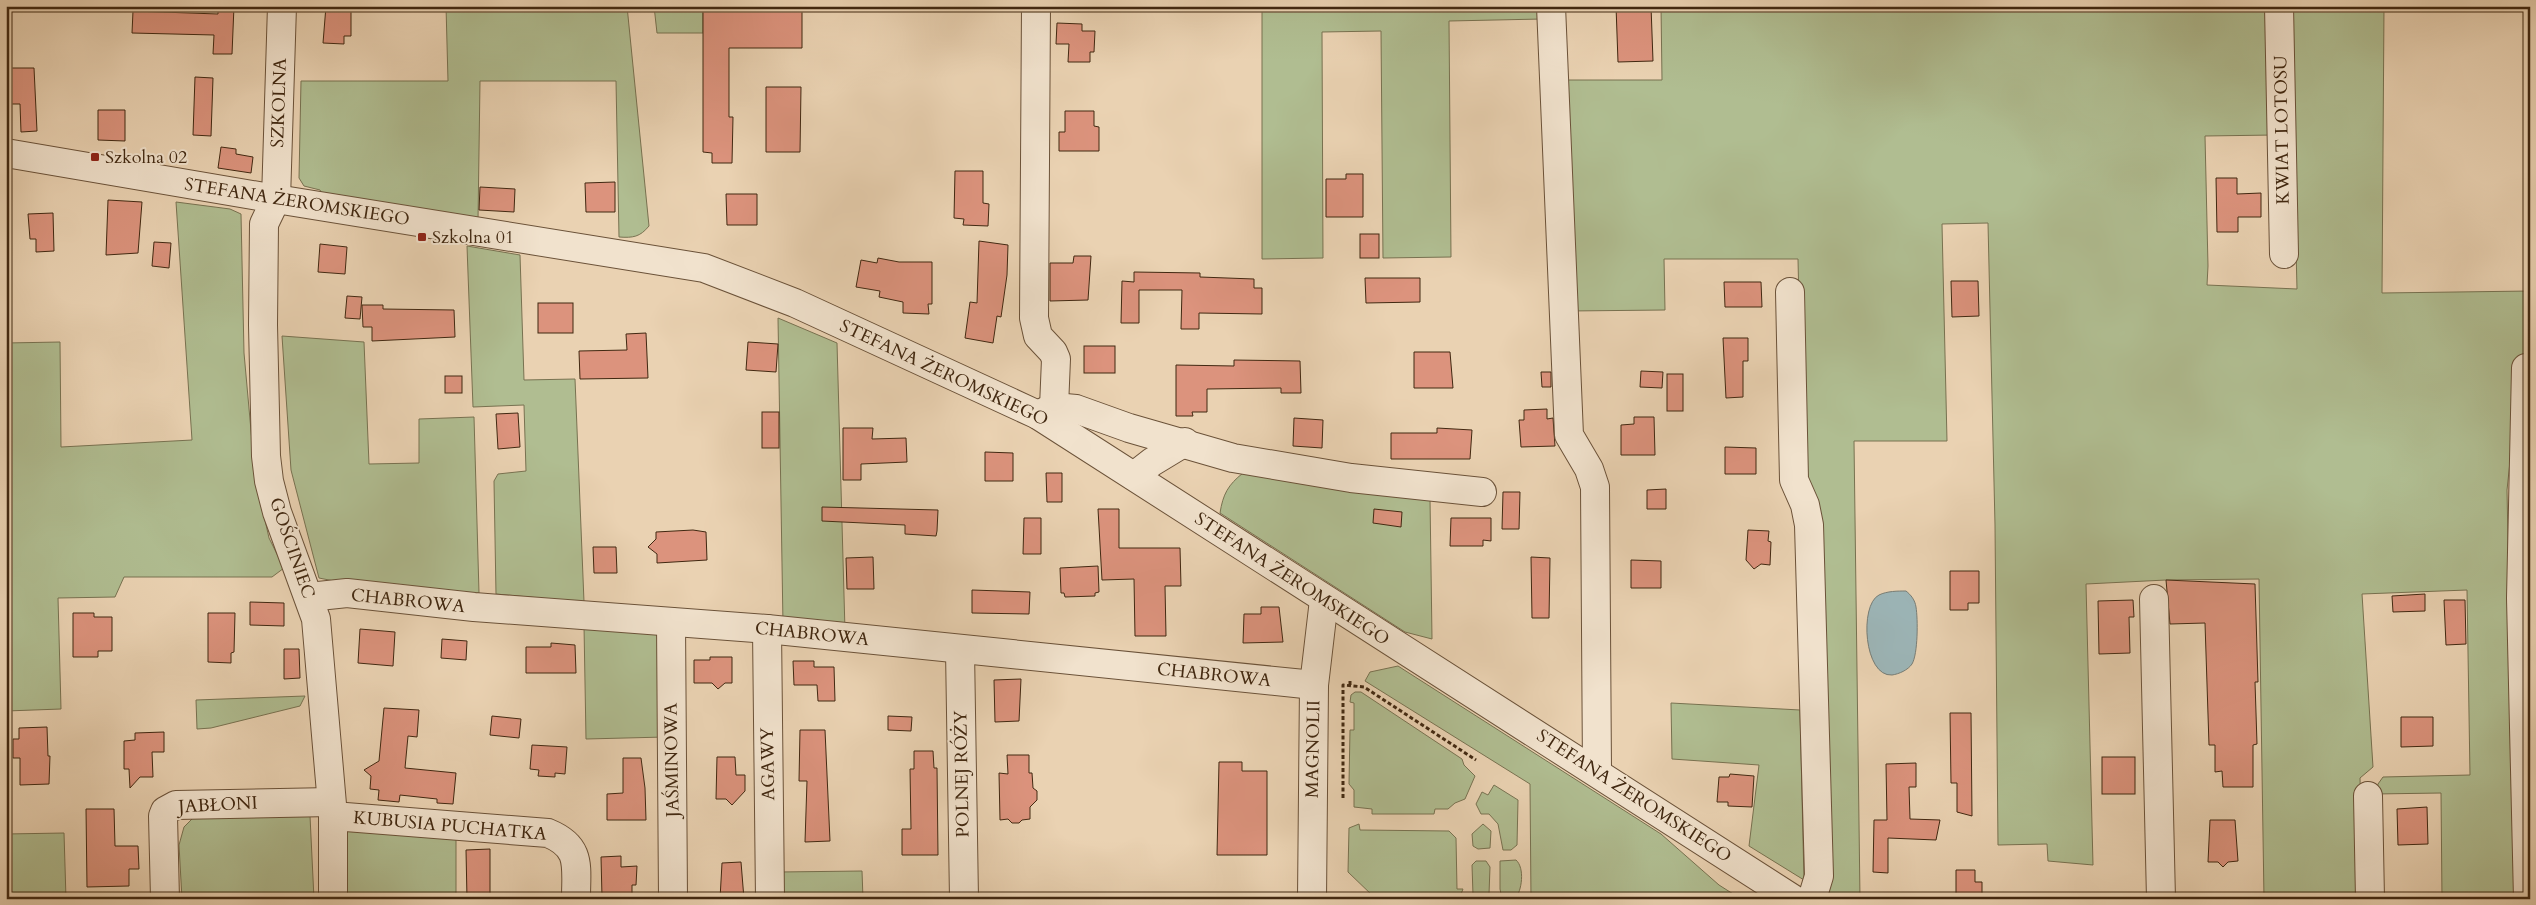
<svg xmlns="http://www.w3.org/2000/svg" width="2536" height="905" font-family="Cardo,serif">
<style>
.green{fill:#b0bd91;stroke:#787251}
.water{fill:#9cb5b7;stroke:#787d75}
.building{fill:#dc937d;stroke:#412811}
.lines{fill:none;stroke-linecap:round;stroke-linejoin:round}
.minor-casing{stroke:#6b5239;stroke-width:30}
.path{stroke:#412811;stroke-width:3;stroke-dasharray:4 2.5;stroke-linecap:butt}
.minor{stroke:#f1e2cd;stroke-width:28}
.poi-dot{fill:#8f2418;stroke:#f1e2cd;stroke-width:2}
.labels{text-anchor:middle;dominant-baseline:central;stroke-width:4;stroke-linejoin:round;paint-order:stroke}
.street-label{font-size:18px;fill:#412811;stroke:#f1e2cd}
.poi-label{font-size:18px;fill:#412811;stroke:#f1e2cd;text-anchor:start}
</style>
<rect width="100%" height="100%" fill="#ead2b2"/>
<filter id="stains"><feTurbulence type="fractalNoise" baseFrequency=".004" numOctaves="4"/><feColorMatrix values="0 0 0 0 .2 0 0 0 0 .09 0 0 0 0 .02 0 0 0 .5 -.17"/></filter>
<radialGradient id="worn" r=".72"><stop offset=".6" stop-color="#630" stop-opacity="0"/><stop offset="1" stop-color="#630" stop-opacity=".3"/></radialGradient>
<g class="green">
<path d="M446,6H627L649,226C640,237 633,238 619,237L616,81H480L478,220L323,195L320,190L304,186L299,178L301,81H448Z"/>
<polygon points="654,6 703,6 703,33 657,33"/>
<polygon points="1262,6 1542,6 1542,19 1449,21 1451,257 1383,258 1381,31 1322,32 1323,258 1262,259"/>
<polygon points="1661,6 2271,6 2274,135 2205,136 2208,266 2207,285 2297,289 2290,6 2384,6 2382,293 2530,291 2530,358 2520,366 2507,490 2515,899 2442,899 2441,793 2375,794 2378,784 2383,777 2470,775 2467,590 2362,594 2373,767 2360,778 2363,899 2264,899 2259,579 2166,580 2086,584 2093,865 2048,861 2047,844 1998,845 1995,525 1988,223 1942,224 1947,441 1854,441 1860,899 1833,899 1827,894 1803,486 1798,259 1664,259 1665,310 1569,311 1560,80 1662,80"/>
<polygon points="176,202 230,209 241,214 244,353 255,475 269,538 284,568 272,577 124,577 115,597 58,598 61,709 6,711 6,343 60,342 61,447 192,440"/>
<polygon points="467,246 520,255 524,380 575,379 584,602 496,594 494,481 498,474 526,471 524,405 473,407"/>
<polygon points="778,318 837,343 845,631 783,625"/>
<polygon points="282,336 364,342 369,464 419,463 419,419 474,417 479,593 374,589 319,578 291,470"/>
<path d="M1243,473L1430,498L1432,639L1405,632L1220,513C1223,494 1228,485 1243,473Z"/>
<polygon points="584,626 651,631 663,640 665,737 586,739"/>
<polygon points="1398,666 1661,834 1719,885 1741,899 1531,899 1530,784 1365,681 1370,672"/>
<polygon points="1355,692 1361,692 1462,759 1464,765 1475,776 1465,799 1455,803 1448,809 1435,809 1434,814 1372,814 1372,809 1354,807 1354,790 1349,784 1350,730 1354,730 1354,703 1350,702 1351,695"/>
<polygon points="305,696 300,706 211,728 197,729 196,700"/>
<polygon points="1671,703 1800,710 1804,880 1749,846 1759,765 1672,759"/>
<polygon points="1494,785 1518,800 1517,845 1511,850 1503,850 1498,824 1489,814 1481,814 1476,804 1482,792 1488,795"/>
<polygon points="198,813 310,816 314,899 182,899 179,845 184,827"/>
<polygon points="1359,824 1360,830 1449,831 1456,838 1457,889 1463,889 1459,899 1374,897 1348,872 1349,828"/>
<polygon points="1483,824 1491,831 1490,848 1478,849 1473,846 1472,834"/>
<polygon points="340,828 456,837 456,899 341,899"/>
<polygon points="64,833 66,899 6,899 6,834"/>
<path d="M1516,860C1525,868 1522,891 1515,899H1502L1500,889V861Z"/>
<polygon points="1476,861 1486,861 1490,867 1489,894 1484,897 1473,895 1472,865"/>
<polygon points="862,871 863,899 780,899 779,872"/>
</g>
<path class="water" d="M1906,591C1911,595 1915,600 1916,607C1918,619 1918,654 1912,664C1908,670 1899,674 1892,675C1864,677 1859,605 1879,595C1887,591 1898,591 1906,591Z"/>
<g class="building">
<polygon points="218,6 234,6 232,54 213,54 214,35 132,33 133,11 218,14"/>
<polygon points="326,6 351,6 351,36 344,36 344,44 323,43"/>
<polygon points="703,6 802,6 802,48 729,48 729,117 733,117 732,163 712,163 712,153 703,152"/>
<polygon points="1616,6 1651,6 1653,61 1618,62"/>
<polygon points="1057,23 1082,24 1082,31 1095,31 1094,52 1090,52 1090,62 1068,62 1069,44 1056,44"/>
<polygon points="6,68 34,68 37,131 21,132 20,104 6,104"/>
<polygon points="195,77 213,78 211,136 193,135"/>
<polygon points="766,87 801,87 800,152 766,152"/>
<polygon points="98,110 125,110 125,141 98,140"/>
<polygon points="1065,111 1094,111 1094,126 1099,127 1099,151 1059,151 1059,132 1065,132"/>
<polygon points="221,147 236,149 236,154 253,157 251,173 218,168"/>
<polygon points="955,171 983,171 983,203 989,204 988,226 963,225 964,219 954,218"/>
<polygon points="1346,174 1363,174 1363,217 1326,217 1326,179 1346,179"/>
<polygon points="2216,178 2237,178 2237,194 2261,193 2261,217 2238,217 2238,232 2217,232"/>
<polygon points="615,182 615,212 586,212 585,183"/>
<polygon points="480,187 515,189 514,212 479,210"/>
<polygon points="726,194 757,194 757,225 727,225"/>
<polygon points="108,200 142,202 138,253 106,255"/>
<polygon points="53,213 54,251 36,252 36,239 30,239 28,214"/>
<rect x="1360" y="234" width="19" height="24"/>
<polygon points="979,241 1008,245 1007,275 1001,317 997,316 993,343 965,338 970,302 977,303"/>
<polygon points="154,242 171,243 169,268 152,266"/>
<polygon points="320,244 347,247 345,274 318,272"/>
<polygon points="1074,256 1091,256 1088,300 1050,301 1050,263 1073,263"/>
<polygon points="878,258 899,262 932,262 932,304 928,304 929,314 903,313 903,302 879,297 880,291 856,287 861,260 877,263"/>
<polygon points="1134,272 1200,273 1200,277 1254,279 1254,288 1262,288 1262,314 1199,313 1199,329 1181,329 1182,290 1139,290 1139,323 1121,323 1122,281 1134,282"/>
<polygon points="1365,278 1420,278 1420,302 1366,303"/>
<polygon points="1951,281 1978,281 1979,316 1952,317"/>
<polygon points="1724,282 1761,282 1762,307 1725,307"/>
<polygon points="347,296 362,297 360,319 345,318"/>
<rect x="538" y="303" width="35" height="30"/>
<polygon points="362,305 383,305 383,309 454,310 455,337 372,341 372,327 363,327"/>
<polygon points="646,333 648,378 580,379 579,351 627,350 626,334"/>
<polygon points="1723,338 1748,338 1748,361 1743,361 1743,397 1726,398"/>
<polygon points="748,342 778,344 776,372 746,370"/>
<rect x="1084" y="346" width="31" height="27"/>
<polygon points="1414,352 1450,352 1453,388 1414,388"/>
<polygon points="1234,360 1300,361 1301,393 1281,393 1281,388 1207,389 1207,412 1192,412 1193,416 1176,416 1176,365 1234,366"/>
<polygon points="1641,371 1663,372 1662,388 1640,387"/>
<polygon points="1541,372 1551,372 1551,387 1542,387"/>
<rect x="1667" y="374" width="16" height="37"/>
<rect x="445" y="376" width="17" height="17"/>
<polygon points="1547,409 1547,419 1553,418 1555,446 1521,447 1519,420 1524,420 1524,410"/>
<rect x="762" y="412" width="17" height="36"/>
<polygon points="518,413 520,447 498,449 496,414"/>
<polygon points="1634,417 1654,417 1655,455 1621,455 1621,425 1634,424"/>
<polygon points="1294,418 1323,420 1322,448 1293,446"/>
<polygon points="843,428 873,428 872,439 906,438 907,462 861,464 861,480 843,480"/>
<polygon points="1437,428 1472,430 1470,459 1391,459 1391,433 1437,433"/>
<polygon points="1725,447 1756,448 1756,474 1725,474"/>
<polygon points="985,452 1013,453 1013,481 985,481"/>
<polygon points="1046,473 1062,473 1062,502 1047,502"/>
<polygon points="1666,489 1666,509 1647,509 1647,490"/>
<polygon points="1503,492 1520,492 1519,529 1502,529"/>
<polygon points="822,507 938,510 937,531 936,536 905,534 905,525 822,521"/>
<polygon points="1098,509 1119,509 1119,548 1180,548 1181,586 1165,586 1166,636 1135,636 1134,579 1102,580"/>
<polygon points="1374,509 1402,512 1401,527 1373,523"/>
<polygon points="1024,518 1041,518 1041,554 1023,554"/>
<polygon points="1451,518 1491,518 1491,541 1483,540 1483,546 1450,546"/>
<polygon points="693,530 706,532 707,560 657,563 657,554 648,547 656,539 656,532"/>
<polygon points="1748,530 1769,531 1768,541 1771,542 1770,565 1761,564 1754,569 1746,560"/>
<polygon points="593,547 616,547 617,573 594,573"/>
<polygon points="873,557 874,589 847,589 846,558"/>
<polygon points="1531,557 1550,558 1549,618 1532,618"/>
<polygon points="1631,560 1661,561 1661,588 1631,588"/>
<polygon points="1098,566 1099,592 1095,593 1095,596 1065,597 1064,593 1061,593 1060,568"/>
<polygon points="1950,571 1979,571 1979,603 1968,603 1968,610 1950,610"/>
<polygon points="2166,580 2255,584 2258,682 2255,682 2257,744 2253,745 2253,787 2223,787 2222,771 2215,772 2215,745 2209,745 2205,623 2170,624"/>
<polygon points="972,590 1030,592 1029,614 972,613"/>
<polygon points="2425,594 2425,611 2393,612 2392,596"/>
<polygon points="2133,600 2134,617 2129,617 2130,653 2099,654 2098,601"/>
<polygon points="2444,600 2465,600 2466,644 2446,645"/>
<polygon points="250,602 284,603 284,626 250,625"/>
<polygon points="1261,607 1279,607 1283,642 1243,643 1244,614 1261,614"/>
<polygon points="73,613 94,613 94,617 112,617 112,651 98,651 98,657 73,657"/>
<polygon points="208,613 235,613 234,652 231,653 231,663 208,662"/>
<polygon points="360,629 395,632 393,666 358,663"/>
<polygon points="442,639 467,641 466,660 441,658"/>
<polygon points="551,643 575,645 576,673 526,673 526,647 551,647"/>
<polygon points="284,649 299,649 300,678 284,679"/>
<polygon points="710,657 732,657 732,683 725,683 718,689 712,683 694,683 694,660 710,660"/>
<polygon points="793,661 814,661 814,667 834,667 835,701 818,701 817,685 794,685"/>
<polygon points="1021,679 1019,721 995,722 994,680"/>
<polygon points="384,708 419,710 417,737 408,736 405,768 456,773 453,804 437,803 437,799 400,795 399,802 378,800 379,790 370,789 371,776 364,770 379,761"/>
<polygon points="1950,713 1971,713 1972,816 1957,812 1957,783 1951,783"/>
<polygon points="492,716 521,719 519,738 490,735"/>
<polygon points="888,716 912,717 911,731 888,730"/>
<polygon points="2401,717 2433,717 2433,746 2401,747"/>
<polygon points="47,727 48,756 50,756 49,784 20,785 20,758 13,758 13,739 19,739 19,728"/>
<polygon points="800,730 825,730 830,841 805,842 807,781 799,781"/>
<polygon points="164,732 164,752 152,752 153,777 140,777 130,788 129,769 124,769 124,741 135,740 135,733"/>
<polygon points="532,745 567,747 565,774 555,773 555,777 538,776 539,770 530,769"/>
<polygon points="914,751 933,751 934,768 937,768 938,855 902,855 902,829 911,829 910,769 914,769"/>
<polygon points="1007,755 1029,755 1029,773 1032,773 1033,788 1037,791 1037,800 1030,807 1030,819 1022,820 1019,823 1012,823 1008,819 1000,820 999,773 1008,774"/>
<polygon points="717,757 735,757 736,775 745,775 745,791 732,805 726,799 716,799"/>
<rect x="2102" y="757" width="33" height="37"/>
<polygon points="623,758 641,758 645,788 646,820 607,820 607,794 623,793"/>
<polygon points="1219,762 1242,762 1242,771 1267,771 1267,855 1217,855"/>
<polygon points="1916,763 1916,787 1909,787 1910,819 1940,820 1936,840 1888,838 1888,873 1873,872 1874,820 1887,820 1886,764"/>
<polygon points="1730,774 1754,776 1752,807 1728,806 1728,802 1717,802 1719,777 1729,777"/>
<polygon points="2427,807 2428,844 2398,845 2397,809"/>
<polygon points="86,809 114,809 115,846 138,846 139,869 129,869 129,886 87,887"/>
<polygon points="2210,820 2235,820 2238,861 2228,862 2223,867 2218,862 2208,862"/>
<polygon points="490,849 490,899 467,899 466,850"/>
<polygon points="621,856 621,867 637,866 636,885 632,885 632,899 602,897 601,857"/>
<polygon points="741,862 744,899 720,899 722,863"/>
<polygon points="1956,870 1975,870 1975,882 1982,882 1982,899 1956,899"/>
</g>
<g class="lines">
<g class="minor-casing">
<g id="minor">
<polyline points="282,6 276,199 264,224 263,325 266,456 269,481 277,512 316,619 333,816 333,899"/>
<polyline points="1036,6 1034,318 1038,336 1053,352 1056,359 1054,407"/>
<polyline points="1551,6 1569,435 1589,469 1595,487 1597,772"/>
<polyline points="2279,6 2284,254"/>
<polyline points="6,153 276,199 704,268 795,303 1038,415 1793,899"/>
<polyline points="1790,292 1794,480 1805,505 1809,525 1819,876 1812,899"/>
<polyline points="2526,368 2521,598 2528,899"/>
<polyline points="1038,415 1054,407 1076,409 1129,428 1233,458 1351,478 1482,492"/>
<polyline points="1134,476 1152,462 1185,442"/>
<polyline points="309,597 347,593 474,607 767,629 1314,685"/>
<polyline points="2154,599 2161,899"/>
<polyline points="671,622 673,899"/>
<polyline points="767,629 770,899"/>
<polyline points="960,650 964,899"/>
<polyline points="2368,796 2370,899"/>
<path d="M333,816L548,833C582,847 576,866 576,899"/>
<polyline points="165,899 163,816 165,811 176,805 331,802"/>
<polyline points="1312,899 1314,685 1324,600"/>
</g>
</g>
<g class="path">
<polyline points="1350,685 1350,680"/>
<polyline points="1343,798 1343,685 1364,687 1476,760"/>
</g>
<use href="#minor" class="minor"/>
</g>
<g class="poi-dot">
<rect x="90" y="152" width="10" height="10" rx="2.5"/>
<rect x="417" y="232" width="10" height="10" rx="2.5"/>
</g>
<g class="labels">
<g class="street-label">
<text transform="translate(279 103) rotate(-88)">SZKOLNA</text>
<text transform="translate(2282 130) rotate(-91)">KWIAT LOTOSU</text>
<text transform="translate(297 202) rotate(9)">STEFANA ŻEROMSKIEGO</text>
<text transform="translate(944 373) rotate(25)">STEFANA ŻEROMSKIEGO</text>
<text transform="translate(292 548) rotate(71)">GOŚCINIEC</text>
<text transform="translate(1292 579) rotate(33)">STEFANA ŻEROMSKIEGO</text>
<text transform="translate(408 601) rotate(6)">CHABROWA</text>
<text transform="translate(812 634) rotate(6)">CHABROWA</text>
<text transform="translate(1214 675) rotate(6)">CHABROWA</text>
<text transform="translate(1313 749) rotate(-89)">MAGNOLII</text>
<text transform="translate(672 760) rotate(-91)">JAŚMINOWA</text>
<text transform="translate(768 764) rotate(-91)">AGAWY</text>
<text transform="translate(962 774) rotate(-91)">POLNEJ RÓŻY</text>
<text transform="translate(1634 796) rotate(33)">STEFANA ŻEROMSKIEGO</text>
<text transform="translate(218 805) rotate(-3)">JABŁONI</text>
<text transform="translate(450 826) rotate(5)">KUBUSIA PUCHATKA</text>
</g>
<g class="poi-label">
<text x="105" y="157">Szkolna 02</text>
<text x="432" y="237">Szkolna 01</text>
</g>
</g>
<rect width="2536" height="905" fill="none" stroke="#ead2b2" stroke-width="25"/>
<rect x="8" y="8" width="2521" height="890" fill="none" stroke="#412811" stroke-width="2.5"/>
<rect x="12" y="12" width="2511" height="880" fill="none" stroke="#412811"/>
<rect width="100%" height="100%" filter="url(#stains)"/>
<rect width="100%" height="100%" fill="url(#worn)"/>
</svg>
